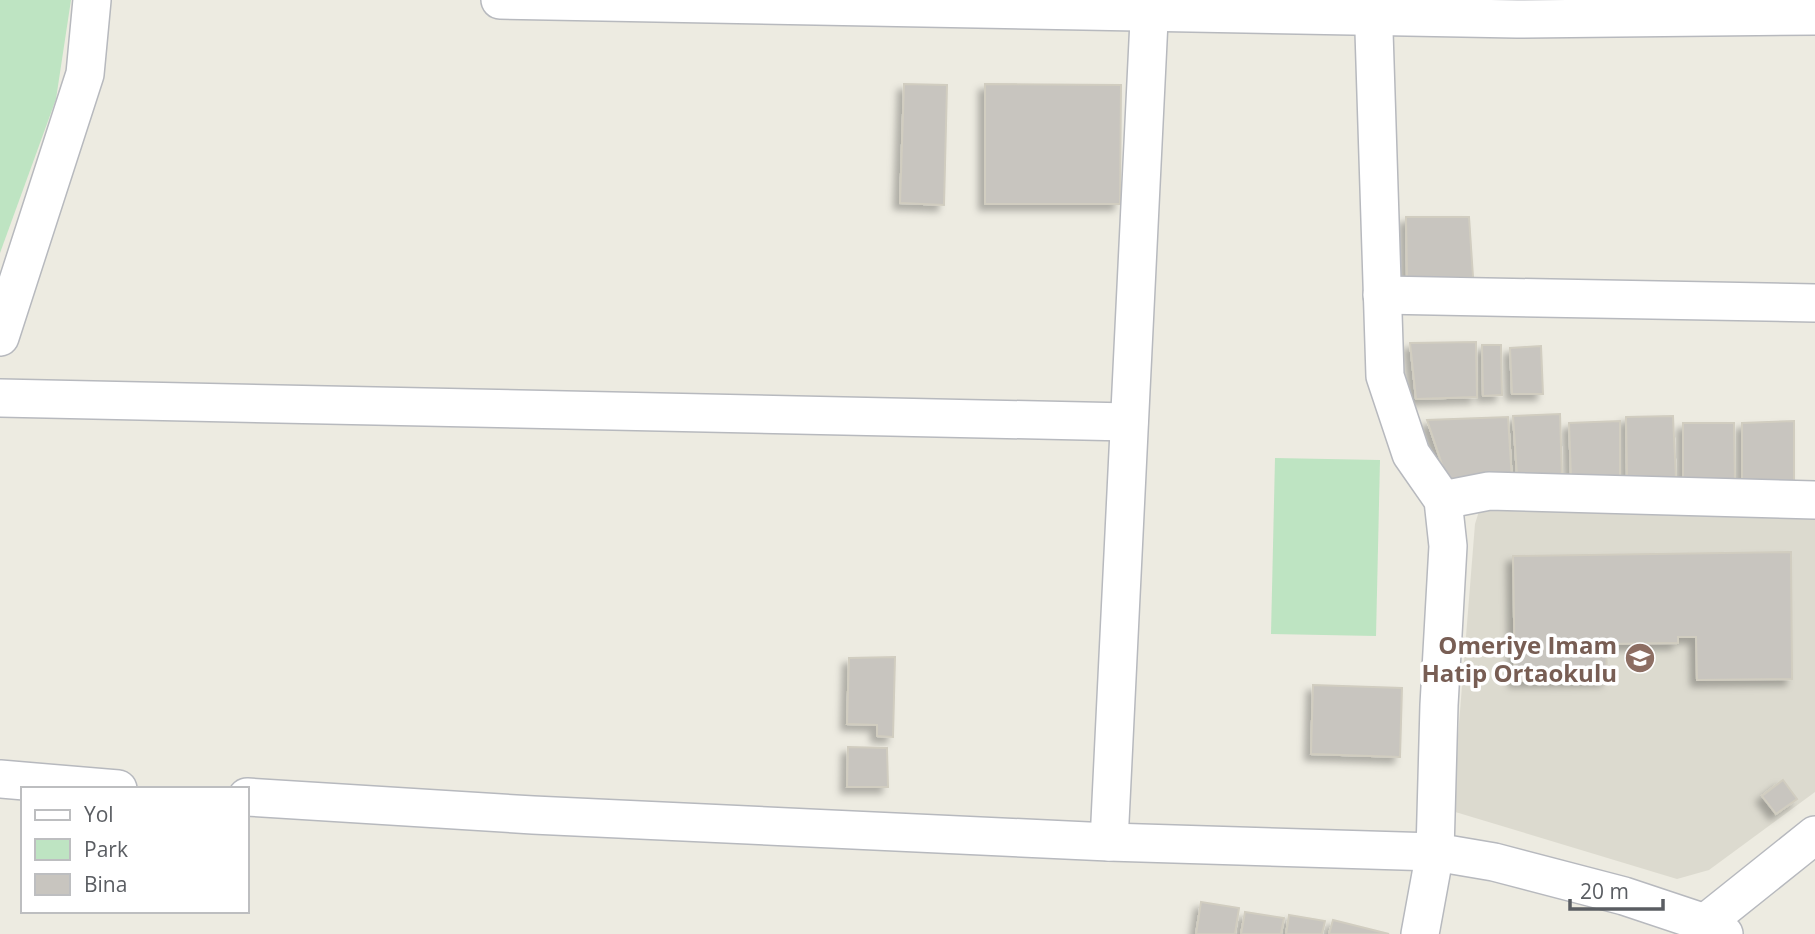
<svg xmlns="http://www.w3.org/2000/svg" width="1815" height="934" font-family="'Open Sans',sans-serif">
<style>
.education{fill:#dcdacf}
.green{fill:#bee4c2}
.building{fill:#c8c5bf;stroke:#d1cdc0;stroke-width:2;filter:url(#shadow)}
.lines{fill:none;stroke-linecap:round;stroke-linejoin:round}
.minor-casing{stroke:#b7b9be;stroke-width:40}
.minor{stroke:#fff;stroke-width:37}
.labels{text-anchor:middle;dominant-baseline:central;stroke-width:7;stroke-linejoin:round;paint-order:stroke}
.education-label{font-size:24px;font-weight:bold;fill:#785e54;stroke:#fff;text-anchor:end}
</style>
<defs>
<filter id="shadow"><feDropShadow dx="-6" dy="6" stdDeviation="3.5" flood-color="#0004"/></filter>
</defs>
<rect width="100%" height="100%" fill="#edebe1"/>
<polygon class="education" points="1815,506 1815,792 1709,870 1677,879 1452,811 1475,524 1480,508"/>
<g class="green">
<polygon points="0,0 71,0 56,99 0,253"/>
<polygon points="1275,458 1380,460 1376,636 1271,634"/>
</g>
<g class="building">
<polygon points="904,84 947,85 944,205 900,203"/>
<polygon points="985,84 1121,85 1120,204 985,204"/>
<polygon points="1406,217 1469,217 1473,277 1407,278"/>
<polygon points="1476,342 1477,397 1416,399 1410,343"/>
<polygon points="1482,345 1501,345 1502,395 1483,396"/>
<polygon points="1541,346 1543,394 1512,394 1510,348"/>
<polygon points="1560,414 1562,477 1517,476 1513,416"/>
<polygon points="1673,416 1676,479 1627,479 1626,417"/>
<polygon points="1508,417 1512,480 1448,482 1427,420"/>
<polygon points="1620,421 1620,477 1571,477 1569,423"/>
<polygon points="1794,421 1794,482 1742,481 1742,423"/>
<polygon points="1683,423 1734,423 1735,482 1683,483"/>
<polygon points="1791,552 1792,679 1697,680 1696,637 1678,637 1678,643 1606,644 1607,680 1515,681 1513,556"/>
<polygon points="895,657 893,737 877,736 877,725 847,724 849,658"/>
<polygon points="1313,685 1402,688 1400,757 1311,754"/>
<polygon points="848,747 887,748 888,787 847,787"/>
<polygon points="1783,780 1797,799 1776,814 1762,796"/>
<polygon points="1201,902 1239,908 1235,934 1196,934"/>
<polygon points="1245,912 1284,918 1281,934 1241,934"/>
<polygon points="1289,915 1325,921 1322,934 1286,934"/>
<polygon points="1333,920 1389,934 1329,934"/>
</g>
<g class="lines">
<g class="minor-casing">
<g id="minor">
<polyline points="500,0 1517,19 1815,16"/>
<polyline points="1373,0 1385,376 1411,454 1443,500 1448,546 1439,705 1435,852 1420,934"/>
<polyline points="1382,295 1815,303"/>
<polyline points="0,337 85,74 92,0"/>
<polyline points="0,398 1129,422"/>
<polyline points="1443,500 1489,491 1815,500"/>
<polyline points="0,779 118,789"/>
<polyline points="247,797 533,815 1109,842 1435,852 1494,862 1624,896 1705,923 1724,934"/>
<polyline points="1109,842 1150,0"/>
<polyline points="1705,923 1815,835"/>
</g>
</g>
<use href="#minor" class="minor"/>
</g>
<defs>
<g id="school-disc" transform="scale(1.575)"><circle r="9.5" fill="#8d6e63" stroke="#fff"/><path d="M0-5L7-2L0 1L-7-2ZM-4 1L0 2.5L4 1V4Q0 6-4 4Z" fill="#fff"/></g>
</defs>
<g fill-rule="evenodd">
<use href="#school-disc" x="1640" y="658"/>
</g>
<g class="labels">
<g class="education-label">
<text x="1617" y="644">Omeriye Imam<tspan x="1617" dy="28">Hatip Ortaokulu</tspan></text>
</g>
</g>
<rect x="21" y="787" width="228" height="126" fill="#ffffff" stroke="#bdbec0" stroke-width="2"/>
<rect x="35" y="810" width="35" height="10" fill="#ffffff" stroke="#bdbec0" stroke-width="2"/>
<text x="84" y="822" font-size="21" fill="#5a5d62">Yol</text>
<rect x="35" y="839" width="35" height="21" fill="#bee4c2" stroke="#bdbec0" stroke-width="2"/>
<text x="84" y="857" font-size="21" fill="#5a5d62">Park</text>
<rect x="35" y="874" width="35" height="21" fill="#c8c5bf" stroke="#bdbec0" stroke-width="2"/>
<text x="84" y="892" font-size="21" fill="#5a5d62">Bina</text>
<path d="M1570 899v10h93v-10" fill="none" stroke="#5a5d62" stroke-width="3.5"/>
<text x="1580" y="899" font-size="21" fill="#5a5d62" stroke="#ffffff" stroke-width="5" paint-order="stroke">20 m</text>
</svg>
